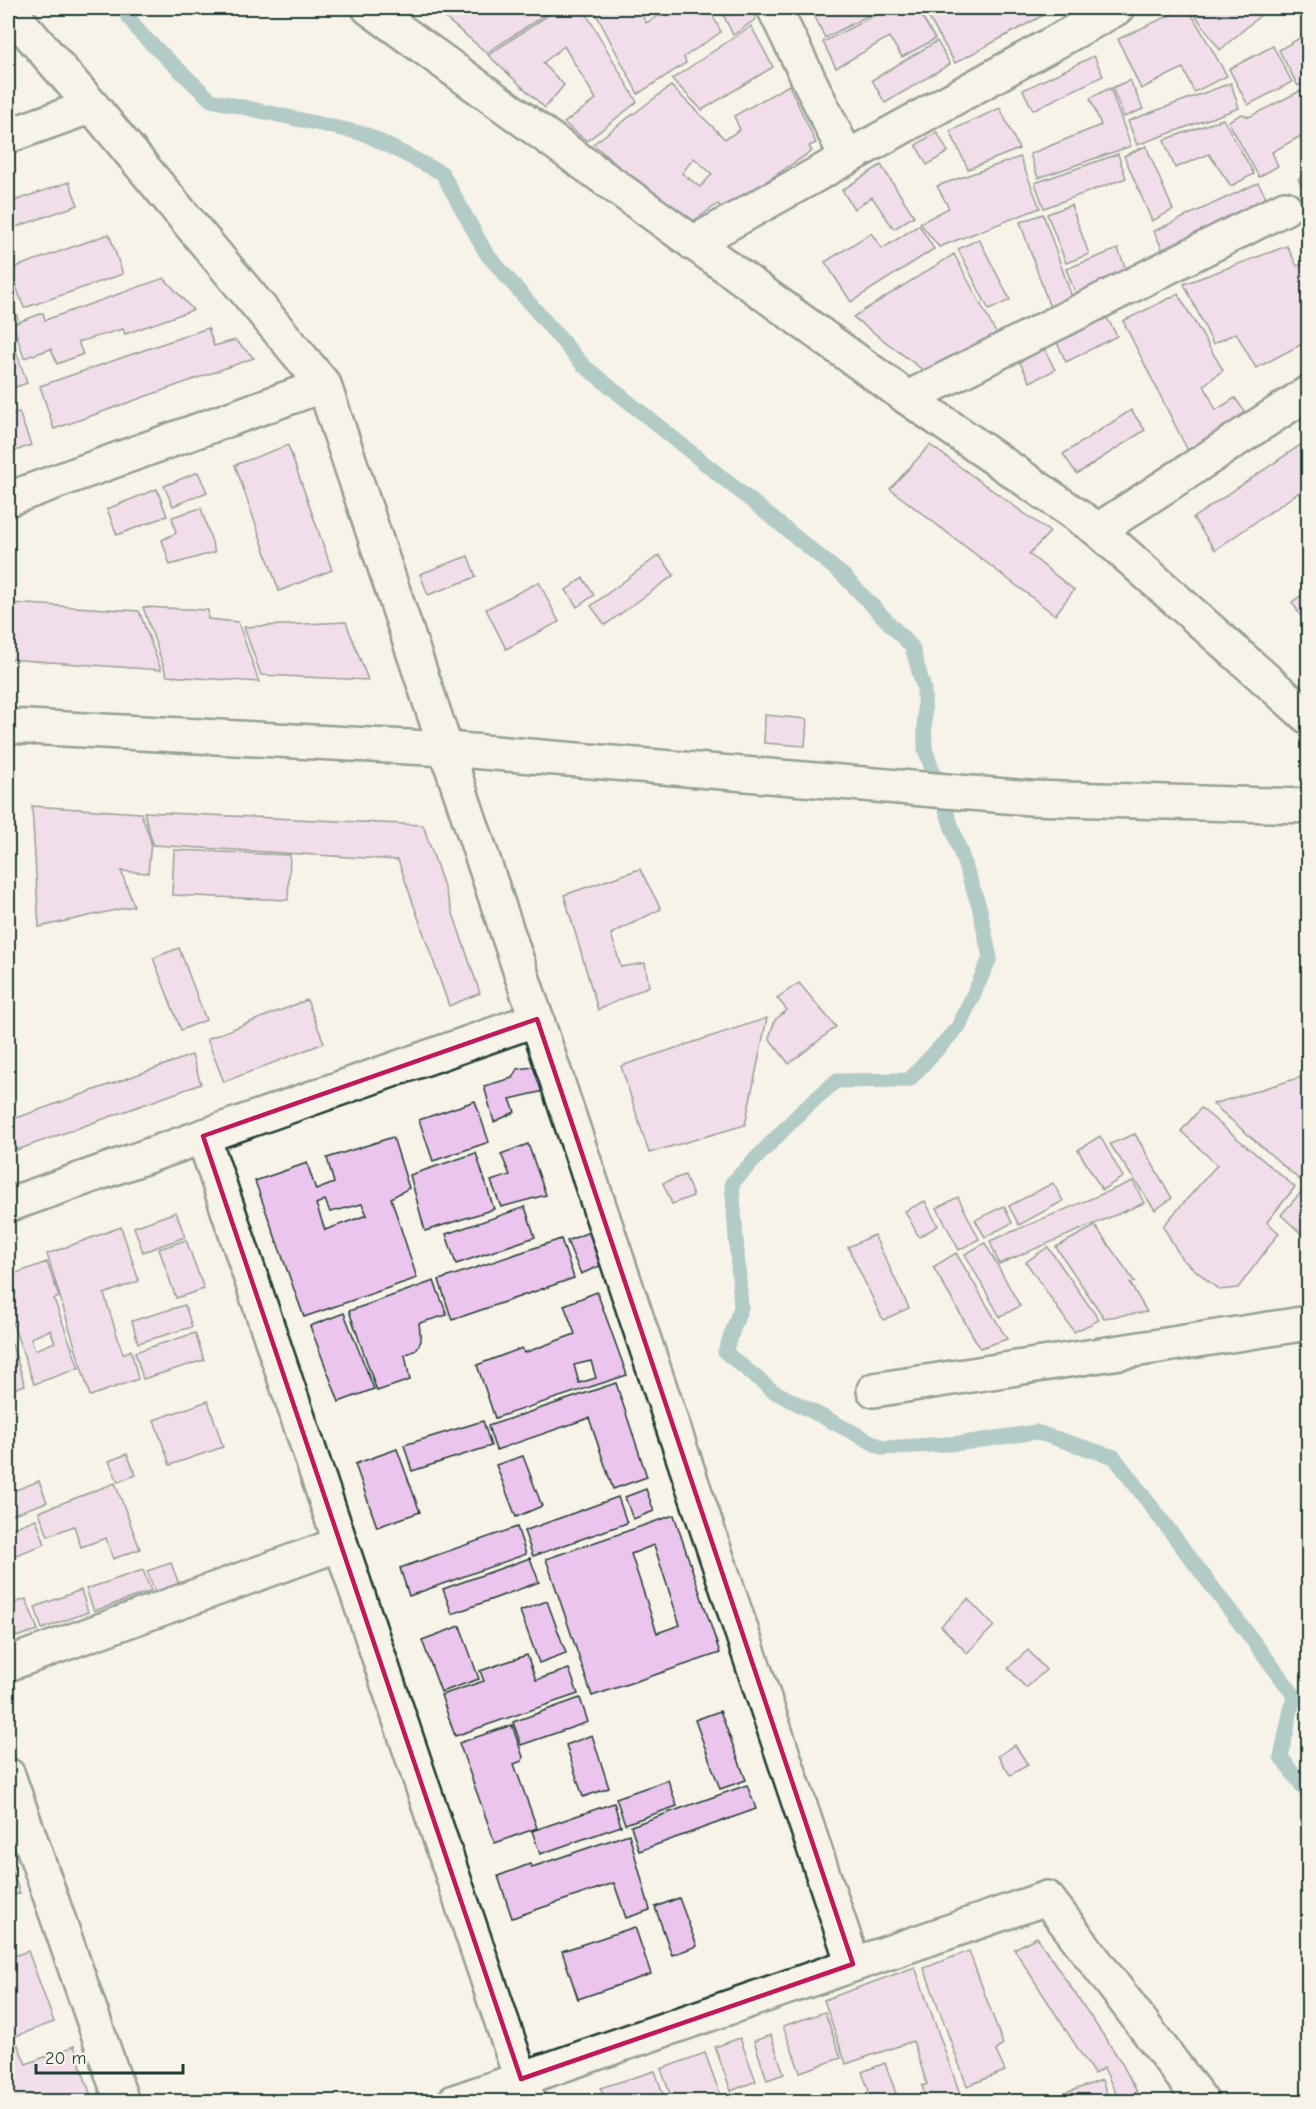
<svg xmlns="http://www.w3.org/2000/svg" width="1316" height="2109" font-family="'Comic Neue',sans-serif">
<style>
.lines{fill:none;stroke-linecap:round;stroke-linejoin:round}
.stream{stroke:#5f9b9f;stroke-width:15}
.building{fill:#ecc5ee;stroke:#1f3d34;stroke-width:1.5;fill-rule:evenodd}
.minor-casing{stroke:#1f3d34;stroke-width:38}
.minor{stroke:#f7f3e8;stroke-width:33}
.marked{fill:none;stroke:#c2185b;stroke-width:4.5;stroke-linejoin:round}
</style>
<rect width="100%" height="100%" fill="#f7f3e8"/>
<filter id="ink" filterUnits="userSpaceOnUse"><feTurbulence type="fractalNoise" baseFrequency=".0167" numOctaves="2"/><feDisplacementMap in="SourceGraphic" scale="12" xChannelSelector="R" yChannelSelector="G"/><feConvolveMatrix kernelMatrix="1 2 1 2 8 2 1 2 1" color-interpolation-filters="sRGB"/></filter>
<g filter="url(#ink)">
<g class="lines">
<polyline class="stream" points="122,8 141,34 211,100 365,134 442,173 486,253 583,365 844,576 912,647 924,689 925,749 979,906 990,958 959,1026 909,1080 836,1081 802,1111 732,1183 741,1307 725,1352 773,1391 883,1448 963,1443 1036,1432 1114,1457 1294,1695 1281,1757 1308,1794"/>
</g>
<g class="building">
<polygon points="433,8 555,8 487,53"/>
<polygon points="559,8 583,8 637,102 587,141 564,123 596,99 564,46 543,63 564,85 545,108 488,55"/>
<polygon points="593,8 639,8 646,23 672,8 709,8 721,32 684,57 686,63 638,94"/>
<polygon points="720,8 751,8 756,19 733,35"/>
<polygon points="811,8 883,8 825,38"/>
<polygon points="889,8 917,8 935,39 902,57 889,37 836,68 823,42"/>
<polygon points="923,8 1037,8 1042,16 955,63"/>
<polygon points="1185,8 1188,8 1227,76 1194,92 1183,68 1141,89 1118,39"/>
<polygon points="1190,8 1269,8 1220,50"/>
<polygon points="751,26 773,67 702,110 672,79"/>
<polygon points="1308,33 1308,81 1298,86 1279,50"/>
<polygon points="937,41 950,64 885,103 872,80"/>
<polygon points="1273,46 1292,82 1248,105 1229,69"/>
<polygon points="1094,56 1103,76 1033,110 1023,90"/>
<polygon points="1130,80 1143,109 1124,117 1112,88"/>
<polygon points="1231,83 1239,108 1137,145 1128,121"/>
<path d="M789,85L816,143L809,146L812,151L723,210L718,204L686,226L593,144L671,86L725,139L740,130L734,116ZM694,158L712,174L700,187L682,173Z"/>
<polygon points="1308,87 1308,132 1272,152 1278,166 1259,177 1228,121 1242,114 1249,117"/>
<polygon points="1110,88 1131,146 1038,178 1030,154 1101,125 1090,98"/>
<polygon points="1000,108 1019,149 968,169 950,131"/>
<polygon points="1223,119 1254,174 1231,186 1209,154 1175,168 1164,140"/>
<polygon points="937,132 948,152 927,165 916,145"/>
<polygon points="1146,146 1173,210 1152,221 1124,156"/>
<polygon points="1118,154 1126,178 1044,208 1035,183"/>
<polygon points="1020,157 1040,208 939,247 920,223 949,208 937,186"/>
<polygon points="881,165 914,216 894,229 872,197 854,209 842,190"/>
<polygon points="1308,174 1308,199 1298,179"/>
<polygon points="69,182 78,205 8,230 8,203"/>
<polygon points="1258,183 1273,209 1166,257 1154,231"/>
<polygon points="1071,205 1089,254 1066,263 1047,214"/>
<polygon points="1043,214 1073,300 1050,308 1020,222"/>
<polygon points="919,225 934,249 851,302 825,262 871,233 882,249"/>
<polygon points="109,234 123,274 24,308 10,269"/>
<polygon points="979,239 1010,300 989,310 958,249"/>
<polygon points="1287,246 1297,266 1305,264 1308,273 1308,341 1256,368 1236,333 1213,344 1184,284"/>
<polygon points="1118,249 1129,277 1077,297 1066,269"/>
<polygon points="954,254 996,333 991,338 993,348 935,379 853,317"/>
<polygon points="164,278 193,310 125,334 123,329 78,342 83,354 57,364 51,349 24,358 13,324 43,313 45,320"/>
<polygon points="8,291 18,319 8,323"/>
<polygon points="1178,294 1223,370 1204,385 1216,410 1235,398 1246,413 1188,451 1123,321"/>
<polygon points="1106,316 1117,336 1066,362 1056,340"/>
<polygon points="208,328 214,346 235,340 254,358 54,429 40,386"/>
<polygon points="10,333 27,383 8,390 8,334"/>
<polygon points="1043,346 1055,370 1030,382 1018,359"/>
<polygon points="1131,410 1145,430 1077,474 1063,454"/>
<polygon points="19,412 31,445 8,454 8,415"/>
<polygon points="1308,440 1308,486 1215,550 1193,518"/>
<polygon points="288,445 332,570 279,591 235,465"/>
<polygon points="930,445 1050,532 1029,554 1074,590 1055,615 890,489"/>
<polygon points="198,472 207,492 173,506 164,486"/>
<polygon points="157,489 167,516 117,535 107,509"/>
<polygon points="201,508 215,552 170,565 162,540 176,533 172,517"/>
<polygon points="659,555 674,575 605,625 591,606"/>
<polygon points="468,556 476,577 428,595 420,574"/>
<polygon points="583,578 594,595 577,607 566,590"/>
<polygon points="539,582 559,622 506,649 486,609"/>
<polygon points="1308,591 1308,628 1292,602"/>
<polygon points="10,603 139,611 161,670 8,659"/>
<polygon points="143,607 208,610 208,619 238,622 259,682 167,676"/>
<polygon points="346,622 368,680 261,675 244,627"/>
<polygon points="765,715 807,719 805,746 764,743"/>
<polygon points="32,806 141,813 151,842 148,873 121,871 134,906 39,927"/>
<polygon points="144,812 423,825 480,993 449,1006 398,860 153,845"/>
<polygon points="174,850 290,855 288,900 172,895"/>
<polygon points="640,869 661,909 611,934 621,967 645,963 649,986 598,1010 564,895"/>
<polygon points="179,948 206,1020 181,1030 153,958"/>
<polygon points="799,983 836,1027 789,1064 769,1038 775,1020 787,1010 777,998"/>
<polygon points="307,1000 324,1043 224,1082 207,1039"/>
<polygon points="767,1018 745,1125 649,1153 621,1066"/>
<polygon points="192,1055 201,1084 17,1150 8,1121"/>
<polygon points="533,1067 544,1091 510,1099 515,1112 494,1122 484,1086 512,1078 517,1069"/>
<polygon points="1308,1075 1308,1187 1213,1104"/>
<polygon points="475,1101 489,1142 433,1161 419,1120"/>
<polygon points="1201,1108 1295,1187 1267,1222 1279,1233 1238,1288 1219,1290 1182,1259 1163,1226 1217,1165 1181,1131"/>
<polygon points="1135,1134 1172,1198 1155,1210 1110,1144"/>
<polygon points="1100,1136 1123,1177 1102,1190 1078,1150"/>
<path d="M393,1137L409,1188L391,1198L417,1278L304,1317L255,1181L307,1163L316,1190L334,1183L327,1158ZM325,1200L330,1212L362,1204L367,1215L325,1230L316,1204Z"/>
<polygon points="528,1144 546,1195 501,1207 491,1181 510,1175 501,1154"/>
<polygon points="476,1153 494,1209 425,1231 410,1175"/>
<polygon points="685,1175 693,1196 672,1204 663,1183"/>
<polygon points="1133,1181 1144,1203 999,1264 990,1241"/>
<polygon points="1053,1183 1063,1201 1019,1225 1009,1206"/>
<polygon points="1302,1191 1308,1197 1308,1240 1281,1215"/>
<polygon points="958,1197 979,1239 959,1250 937,1208"/>
<polygon points="925,1201 938,1226 919,1237 905,1211"/>
<polygon points="1004,1206 1012,1223 985,1237 975,1220"/>
<polygon points="525,1207 535,1237 456,1264 446,1234"/>
<polygon points="176,1212 185,1237 143,1252 134,1227"/>
<polygon points="1095,1226 1135,1282 1130,1283 1147,1312 1104,1318 1056,1247"/>
<polygon points="121,1227 139,1281 104,1294 123,1354 131,1350 138,1379 90,1396 47,1254"/>
<polygon points="589,1232 602,1265 581,1274 567,1241"/>
<polygon points="874,1235 909,1308 883,1320 848,1247"/>
<polygon points="561,1239 574,1278 452,1320 439,1280"/>
<polygon points="186,1240 204,1289 176,1298 159,1249"/>
<polygon points="985,1243 1020,1306 1000,1317 965,1254"/>
<polygon points="1048,1247 1099,1320 1074,1332 1026,1262"/>
<polygon points="956,1253 1007,1339 980,1348 933,1267"/>
<path d="M47,1262L59,1297L54,1299L79,1368L34,1384L8,1310V1276ZM50,1330L55,1342L35,1350L31,1338Z"/>
<polygon points="434,1281 447,1315 419,1323 421,1341 416,1350 405,1355 410,1380 377,1391 349,1311"/>
<path d="M597,1292L627,1375L495,1418L477,1365L522,1348L524,1353L575,1334L564,1305ZM591,1361L596,1378L579,1383L574,1365Z"/>
<polygon points="185,1305 192,1327 138,1343 132,1321"/>
<polygon points="344,1313 374,1389 339,1402 310,1326"/>
<polygon points="195,1333 204,1360 143,1379 135,1352"/>
<polygon points="12,1344 25,1385 8,1391 8,1346"/>
<polygon points="616,1383 647,1477 613,1489 589,1418 496,1450 488,1426"/>
<polygon points="208,1401 223,1447 170,1465 154,1420"/>
<polygon points="483,1421 491,1446 412,1471 404,1445"/>
<polygon points="397,1449 420,1512 377,1527 355,1464"/>
<polygon points="127,1454 136,1475 118,1482 109,1461"/>
<polygon points="523,1456 542,1506 516,1517 496,1465"/>
<polygon points="39,1481 47,1502 8,1516 8,1493"/>
<polygon points="115,1483 140,1549 113,1559 106,1538 81,1547 74,1526 48,1536 39,1512"/>
<polygon points="646,1489 654,1511 633,1519 625,1497"/>
<polygon points="618,1497 627,1523 533,1556 524,1531"/>
<path d="M674,1515L720,1653L592,1696L546,1559ZM654,1545L680,1625L657,1633L631,1554Z"/>
<polygon points="36,1519 45,1544 8,1558 8,1530"/>
<polygon points="517,1527 526,1554 409,1596 400,1568"/>
<polygon points="530,1558 539,1582 452,1614 443,1589"/>
<polygon points="171,1563 179,1584 155,1592 147,1571"/>
<polygon points="143,1570 151,1591 94,1611 86,1589"/>
<polygon points="81,1590 88,1612 42,1629 35,1607"/>
<polygon points="26,1599 38,1630 16,1637 8,1605"/>
<polygon points="968,1599 994,1626 967,1653 941,1626"/>
<polygon points="547,1601 566,1653 539,1663 520,1611"/>
<polygon points="460,1626 479,1679 441,1692 422,1640"/>
<polygon points="1028,1650 1046,1670 1026,1688 1008,1668"/>
<polygon points="527,1655 536,1680 569,1669 578,1694 455,1736 441,1695 484,1681 480,1671"/>
<polygon points="580,1698 588,1722 521,1745 513,1722"/>
<polygon points="720,1711 746,1780 720,1789 695,1720"/>
<polygon points="512,1725 523,1757 522,1761 514,1764 537,1828 495,1843 459,1743"/>
<polygon points="592,1735 609,1788 583,1797 566,1745"/>
<polygon points="1015,1745 1028,1765 1010,1775 998,1756"/>
<polygon points="668,1780 677,1806 625,1824 616,1798"/>
<polygon points="747,1785 756,1809 639,1851 631,1826"/>
<polygon points="614,1803 621,1826 540,1854 532,1831"/>
<polygon points="629,1834 650,1910 626,1918 614,1883 512,1918 498,1876 530,1864 532,1867"/>
<polygon points="8,1859 20,1893 8,1898"/>
<polygon points="679,1898 697,1946 672,1955 655,1907"/>
<polygon points="635,1927 651,1974 578,1999 562,1951"/>
<polygon points="1037,1937 1120,2060 1137,2092 1119,2100 1104,2068 1094,2074 1014,1949"/>
<polygon points="28,1951 54,2022 8,2039 8,1958"/>
<polygon points="969,1951 1003,2044 996,2051 1005,2071 967,2086 924,1968"/>
<polygon points="915,1967 963,2102 927,2102 922,2086 927,2084 913,2041 846,2064 824,2000"/>
<polygon points="825,2012 841,2058 800,2072 783,2026"/>
<polygon points="771,2035 784,2074 767,2080 754,2041"/>
<polygon points="740,2038 756,2081 731,2091 715,2047"/>
<polygon points="18,2045 26,2064 74,2046 93,2102 34,2102 32,2096 8,2102 8,2049"/>
<polygon points="705,2053 723,2102 673,2102 661,2069"/>
<polygon points="885,2063 899,2102 873,2102 862,2072"/>
<polygon points="655,2071 666,2102 607,2102 600,2088"/>
<polygon points="1102,2080 1110,2102 1047,2102 1046,2100"/>
</g>
<g class="lines">
<g class="minor-casing">
<g id="minor">
<polyline points="369,8 908,398 1098,530 1308,393"/>
<polyline points="774,8 847,158"/>
<polyline points="8,9 92,106 324,385 853,1964"/>
<polyline points="8,136 92,106"/>
<polyline points="693,243 1117,8"/>
<polyline points="908,398 1285,208"/>
<polyline points="8,499 324,385"/>
<polyline points="1098,530 1308,717"/>
<polyline points="8,726 447,749 1030,798 1308,806"/>
<polyline points="203,1136 529,2102"/>
<polyline points="8,1205 537,1019"/>
<polyline points="874,1390 1308,1323"/>
<polyline points="8,1664 340,1544"/>
<polyline points="8,1775 122,2102"/>
<polyline points="454,2102 1047,1898 1202,2102"/>
</g>
</g>
<use href="#minor" class="minor"/>
</g>
</g>
<path d="M0 0H1316V2109H0ZM537,1019L853,1964L521,2079L203,1136Z" fill="#f7f3e8" fill-opacity=".55" fill-rule="evenodd"/>
<path class="marked" d="M537,1019L853,1964L521,2079L203,1136Z"/>
<rect width="1316" height="2109" fill="none" stroke="#f7f3e8" stroke-width="30"/>
<rect x="15" y="15" width="1286" height="2079" fill="none" stroke="#1f3d34" stroke-width="2" filter="url(#ink)"/>
<path d="M36 2064v9h147v-9" fill="none" stroke="#1f3d34" stroke-width="3"/>
<text x="45" y="2064" font-size="18" fill="#1f3d34" stroke="#f7f3e8" stroke-width="4.5" paint-order="stroke">20 m</text>
</svg>
